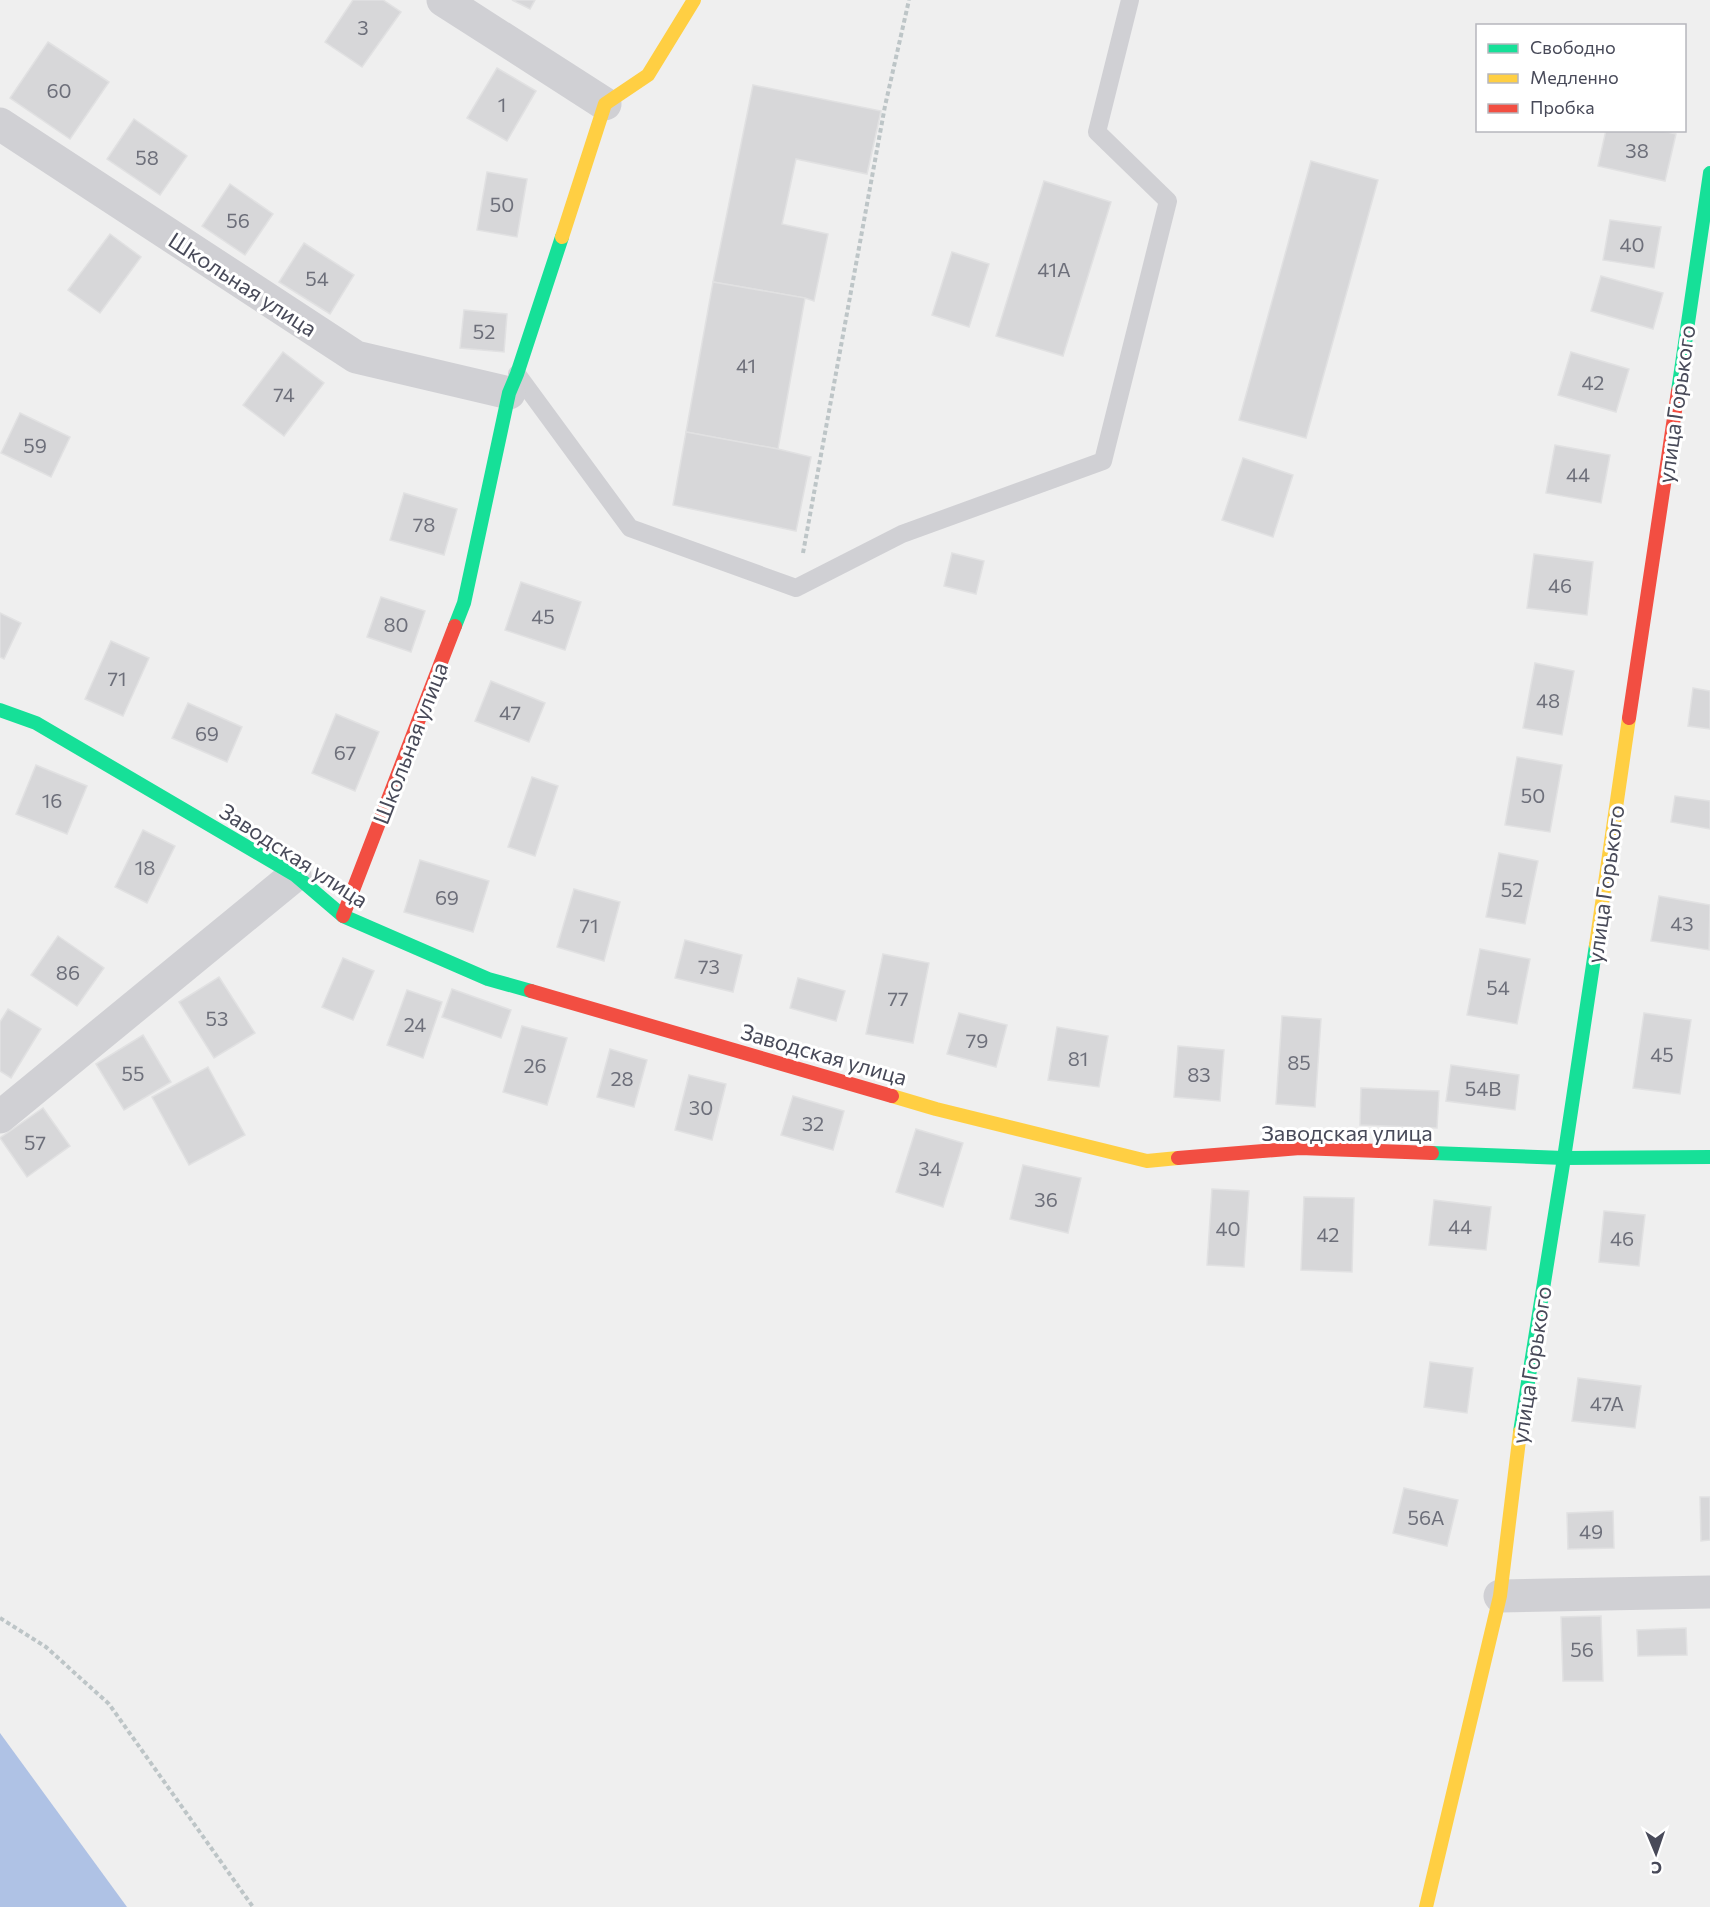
<svg xmlns="http://www.w3.org/2000/svg" width="1710" height="1907" font-family="Commissioner,sans-serif">
<style>
.water{fill:#afc2e5}
.building{fill:#d7d7d9;stroke:#e1e1e2;stroke-width:1.5}
.lines{fill:none;stroke-linecap:round;stroke-linejoin:round}
.path{stroke:#bdc5c7;stroke-width:4;stroke-dasharray:4.5 3;stroke-linecap:butt}
.lane{stroke:#d0d0d4;stroke-width:18}
.street{stroke:#d0d0d4;stroke-width:33}
.fast{stroke:#16e098;stroke-width:14}
.slow{stroke:#ffcf43;stroke-width:14}
.jam{stroke:#f24e42;stroke-width:14}
.labels{text-anchor:middle;dominant-baseline:central;stroke-width:6;stroke-linejoin:round;paint-order:stroke}
.number-label{font-size:20px;fill:#6d6f7a}
.street-label{font-size:22px;fill:#484a59;stroke:#fff}
</style>
<rect width="100%" height="100%" fill="#efefef"/>
<polygon class="water" points="0,1733 127,1907 0,1907"/>
<g class="building">
<polygon points="353,0 383,0 401,12 362,67 325,42"/>
<polygon points="512,0 535,0 530,9"/>
<polygon points="48,42 109,82 70,139 10,98"/>
<polygon points="497,68 536,91 507,141 467,118"/>
<polygon points="753,85 881,111 867,174 796,159 782,224 828,234 814,301 805,298 713,282"/>
<polygon points="134,119 187,156 160,195 107,159"/>
<polygon points="1606,130 1659,130 1676,134 1665,181 1598,166"/>
<polygon points="1311,161 1378,180 1306,438 1239,420"/>
<polygon points="487,172 527,179 517,237 477,230"/>
<polygon points="1044,181 1111,202 1063,356 996,336"/>
<polygon points="230,184 273,214 245,255 202,226"/>
<polygon points="1610,220 1661,227 1654,268 1603,260"/>
<polygon points="110,234 141,257 100,313 68,290"/>
<polygon points="304,243 354,275 330,314 279,282"/>
<polygon points="952,252 989,264 969,327 932,315"/>
<polygon points="1601,276 1663,293 1653,329 1591,311"/>
<polygon points="713,282 805,298 778,449 686,432"/>
<polygon points="464,310 507,314 504,352 460,348"/>
<polygon points="283,352 324,383 284,436 243,405"/>
<polygon points="1571,352 1629,369 1616,412 1558,395"/>
<polygon points="20,413 70,437 51,477 1,453"/>
<polygon points="686,432 778,449 811,457 796,531 673,505"/>
<polygon points="1555,445 1610,455 1601,503 1546,493"/>
<polygon points="1243,458 1293,475 1273,537 1222,520"/>
<polygon points="404,493 457,509 444,555 390,540"/>
<polygon points="952,553 984,561 976,594 944,586"/>
<polygon points="1534,554 1593,562 1587,615 1527,608"/>
<polygon points="521,582 581,602 565,650 505,630"/>
<polygon points="381,597 425,611 411,652 367,637"/>
<polygon points="0,613 21,623 4,659 0,657"/>
<polygon points="111,641 149,658 123,716 85,699"/>
<polygon points="1535,663 1574,671 1562,735 1523,728"/>
<polygon points="491,681 545,703 529,742 475,721"/>
<polygon points="1693,688 1710,691 1710,729 1688,726"/>
<polygon points="188,703 242,727 227,762 172,738"/>
<polygon points="336,714 379,732 355,791 312,773"/>
<polygon points="1517,757 1562,765 1550,832 1505,825"/>
<polygon points="36,765 87,786 67,834 16,814"/>
<polygon points="532,777 558,786 535,856 508,847"/>
<polygon points="1675,796 1710,801 1710,829 1671,822"/>
<polygon points="143,830 175,846 147,903 115,887"/>
<polygon points="1499,853 1538,861 1525,924 1486,917"/>
<polygon points="420,860 489,881 473,932 404,912"/>
<polygon points="574,889 620,902 604,961 557,947"/>
<polygon points="1659,896 1710,905 1709,950 1651,941"/>
<polygon points="58,936 104,968 77,1006 31,975"/>
<polygon points="685,940 742,955 733,992 675,978"/>
<polygon points="1480,949 1530,959 1517,1024 1467,1015"/>
<polygon points="883,954 929,963 913,1043 866,1034"/>
<polygon points="343,958 374,971 353,1020 322,1007"/>
<polygon points="219,977 255,1033 214,1058 179,1002"/>
<polygon points="798,978 845,991 836,1021 790,1008"/>
<polygon points="452,989 511,1010 501,1038 442,1017"/>
<polygon points="407,990 442,1002 423,1058 387,1045"/>
<polygon points="8,1009 41,1029 11,1078 0,1071 0,1022"/>
<polygon points="959,1013 1007,1025 996,1067 947,1054"/>
<polygon points="1644,1013 1691,1020 1680,1094 1633,1088"/>
<polygon points="1282,1016 1321,1019 1315,1107 1276,1104"/>
<polygon points="522,1026 567,1038 547,1105 503,1092"/>
<polygon points="1057,1027 1108,1036 1099,1087 1048,1080"/>
<polygon points="143,1035 171,1082 124,1110 96,1064"/>
<polygon points="1178,1046 1224,1050 1220,1101 1174,1097"/>
<polygon points="610,1049 647,1060 634,1107 597,1097"/>
<polygon points="1451,1065 1519,1075 1515,1110 1446,1101"/>
<polygon points="208,1067 245,1135 189,1165 152,1097"/>
<polygon points="689,1075 726,1084 712,1140 675,1130"/>
<polygon points="1361,1088 1439,1091 1437,1128 1360,1125"/>
<polygon points="793,1096 844,1111 833,1150 781,1135"/>
<polygon points="43,1108 70,1146 27,1177 0,1138"/>
<polygon points="916,1129 963,1143 943,1207 896,1192"/>
<polygon points="1023,1165 1081,1178 1068,1233 1010,1219"/>
<polygon points="1212,1189 1249,1191 1244,1267 1207,1265"/>
<polygon points="1304,1197 1354,1198 1352,1272 1301,1270"/>
<polygon points="1434,1200 1491,1207 1486,1250 1429,1245"/>
<polygon points="1604,1211 1645,1215 1639,1266 1599,1262"/>
<polygon points="1430,1362 1473,1368 1467,1413 1424,1407"/>
<polygon points="1578,1378 1641,1386 1635,1428 1572,1421"/>
<polygon points="1404,1488 1458,1500 1447,1546 1393,1533"/>
<polygon points="1700,1497 1710,1497 1710,1540 1701,1541"/>
<polygon points="1613,1511 1614,1548 1568,1549 1567,1513"/>
<polygon points="1601,1616 1603,1681 1563,1681 1561,1617"/>
<polygon points="1686,1628 1687,1655 1638,1656 1637,1630"/>
</g>
<g class="lines">
<g class="path">
<polyline points="803,553 885,106 909,0"/>
<polyline points="0,1618 46,1647 109,1704 253,1907"/>
</g>
<polyline class="lane" points="517,374 630,528 796,588 902,534 1103,461 1168,201 1097,132 1130,0"/>
<g class="street">
<polyline points="443,0 605,104"/>
<polyline points="0,124 356,357 509,393"/>
<polyline points="0,1117 295,875"/>
<polyline points="1500,1596 1710,1592"/>
</g>
<g class="fast">
<polyline points="1678,391 1710,173"/>
<polyline points="455,626 464,603 509,393 517,374 562,237"/>
<polyline points="0,710 36,723 295,875 343,916 488,979 531,991"/>
<polyline points="1432,1153 1564,1158 1710,1157"/>
<polyline points="1520,1432 1564,1158 1596,945"/>
</g>
<g class="slow">
<polyline points="562,237 605,104 648,75 694,0"/>
<polyline points="1596,945 1629,718"/>
<polyline points="892,1096 936,1109 1147,1161 1178,1158"/>
<polyline points="1426,1907 1500,1596 1520,1432"/>
</g>
<g class="jam">
<polyline points="1629,718 1678,391"/>
<polyline points="343,916 455,626"/>
<polyline points="531,991 892,1096"/>
<polyline points="1178,1158 1300,1148 1432,1153"/>
</g>
</g>
<g class="labels">
<g class="number-label">
<text x="363" y="27">3</text>
<text x="59" y="90">60</text>
<text x="502" y="104">1</text>
<text x="1637" y="150">38</text>
<text x="147" y="157">58</text>
<text x="502" y="204">50</text>
<text x="238" y="220">56</text>
<text x="1632" y="244">40</text>
<text x="1054" y="269">41А</text>
<text x="317" y="278">54</text>
<text x="484" y="331">52</text>
<text x="746" y="365">41</text>
<text x="1593" y="382">42</text>
<text x="284" y="394">74</text>
<text x="35" y="445">59</text>
<text x="1578" y="474">44</text>
<text x="424" y="524">78</text>
<text x="1560" y="585">46</text>
<text x="543" y="616">45</text>
<text x="396" y="624">80</text>
<text x="117" y="678">71</text>
<text x="1548" y="700">48</text>
<text x="510" y="712">47</text>
<text x="207" y="733">69</text>
<text x="345" y="752">67</text>
<text x="1533" y="795">50</text>
<text x="52" y="800">16</text>
<text x="145" y="867">18</text>
<text x="1512" y="889">52</text>
<text x="447" y="897">69</text>
<text x="1682" y="923">43</text>
<text x="589" y="925">71</text>
<text x="709" y="966">73</text>
<text x="68" y="972">86</text>
<text x="1498" y="987">54</text>
<text x="898" y="998">77</text>
<text x="217" y="1018">53</text>
<text x="415" y="1024">24</text>
<text x="977" y="1040">79</text>
<text x="1662" y="1054">45</text>
<text x="1078" y="1058">81</text>
<text x="1299" y="1062">85</text>
<text x="535" y="1065">26</text>
<text x="133" y="1073">55</text>
<text x="1199" y="1074">83</text>
<text x="622" y="1078">28</text>
<text x="1483" y="1088">54В</text>
<text x="701" y="1107">30</text>
<text x="813" y="1123">32</text>
<text x="35" y="1142">57</text>
<text x="930" y="1168">34</text>
<text x="1046" y="1199">36</text>
<text x="1460" y="1226">44</text>
<text x="1228" y="1228">40</text>
<text x="1328" y="1234">42</text>
<text x="1622" y="1238">46</text>
<text x="1607" y="1403">47А</text>
<text x="1426" y="1517">56А</text>
<text x="1591" y="1531">49</text>
<text x="1582" y="1649">56</text>
</g>
<g class="street-label">
<text transform="translate(243 284) rotate(33)">Школьная улица</text>
<text transform="translate(1676 404) rotate(-82)">улица Горького</text>
<text transform="translate(410 743) rotate(-69)">Школьная улица</text>
<text transform="translate(294 855) rotate(33)">Заводская улица</text>
<text transform="translate(1605 884) rotate(-82)">улица Горького</text>
<text transform="translate(824 1054) rotate(16)">Заводская улица</text>
<text x="1347" y="1132">Заводская улица</text>
<text transform="translate(1531 1365) rotate(-81)">улица Горького</text>
</g>
</g>
<rect x="1476" y="24" width="210" height="108" fill="#ffffff" stroke="#b6b7bd" stroke-width="1.5"/>
<rect x="1488" y="44" width="30" height="9" fill="#16e098" stroke="#b6b7bd" stroke-width="1.5"/>
<text x="1530" y="54" font-size="18" fill="#484a59">Свободно</text>
<rect x="1488" y="74" width="30" height="9" fill="#ffcf43" stroke="#b6b7bd" stroke-width="1.5"/>
<text x="1530" y="84" font-size="18" fill="#484a59">Медленно</text>
<rect x="1488" y="104" width="30" height="9" fill="#f24e42" stroke="#b6b7bd" stroke-width="1.5"/>
<text x="1530" y="114" font-size="18" fill="#484a59">Пробка</text>
<g transform="translate(1656 1853) rotate(178)" stroke="#ffffff" stroke-width="4.5" paint-order="stroke">
<path d="M0-4.5L10 22L0 15L-10 22Z" fill="#484a59"/>
<text y="-9" font-size="16" font-weight="bold" text-anchor="middle" fill="#484a59">С</text>
</g>
</svg>
